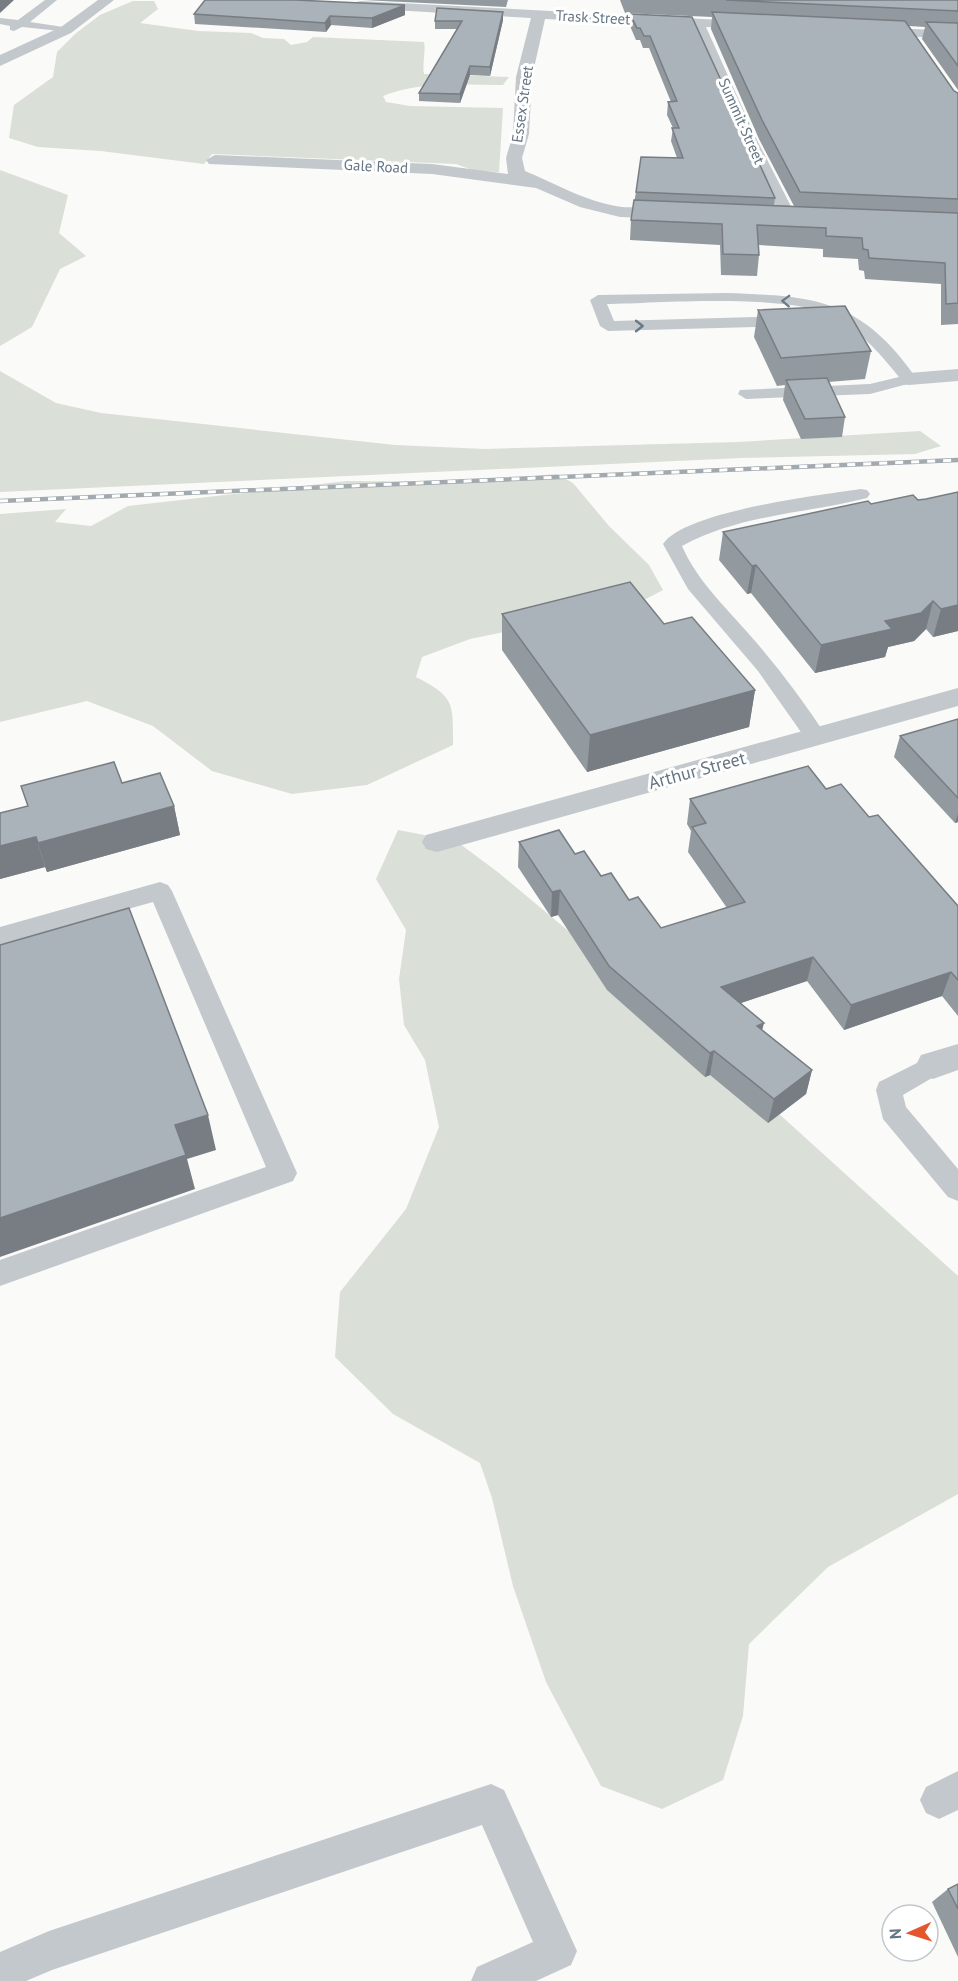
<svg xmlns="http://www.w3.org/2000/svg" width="958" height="1981" font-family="'PT Sans',sans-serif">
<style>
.green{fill:#dadfd7}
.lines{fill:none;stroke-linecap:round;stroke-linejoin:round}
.lane{fill:#c3c8cc;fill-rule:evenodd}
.street{fill:#c3c8cc;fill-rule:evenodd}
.rail-casing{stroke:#a2aab0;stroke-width:4.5}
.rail{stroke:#fff;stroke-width:3;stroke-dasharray:8;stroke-linecap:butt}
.wall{fill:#929a9f}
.shaded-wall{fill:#777d82}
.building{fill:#aab3b9;stroke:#777d82;stroke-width:1.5}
.oneway{stroke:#6a7a87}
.labels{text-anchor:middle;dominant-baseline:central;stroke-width:6;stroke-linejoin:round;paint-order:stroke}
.far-street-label{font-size:15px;fill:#657683;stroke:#fff}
.street-label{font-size:18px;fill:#657683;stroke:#fff}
</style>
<rect width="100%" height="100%" fill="#fafaf8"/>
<g class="green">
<path d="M133,1H154L158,9L140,23L198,31L251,33L263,38L284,39L291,45L307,42L313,37L424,42C426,52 422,63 424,74L509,77L503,85C464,85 420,81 383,96L386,102L410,106L503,108L499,172L475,171L456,164L212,154L204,164L101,151L38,147L9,138L14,105L53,77L57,52L75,34L100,15Z"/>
<polygon points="0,170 68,195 59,233 86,256 60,269 32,327 0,346"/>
<polygon points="0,371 56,403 101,413 395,445 485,449 738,442 920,431 941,446 915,454 741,458 0,492"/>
<path d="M557,474L573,483L609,526L649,565L663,590L610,618L523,628L470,639L422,657L416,677C455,697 453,703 453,745L367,785L292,794L212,771L153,726L87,701L0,722V514L66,509L55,522L91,526L128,506L347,481L460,482Z"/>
<polygon points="398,830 456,841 499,873 682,1026 958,1276 958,1494 828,1567 749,1644 743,1716 723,1780 662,1809 601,1786 546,1682 513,1586 492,1498 480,1463 393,1414 335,1357 340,1292 406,1209 439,1127 425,1060 404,1025 399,979 406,930 376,879"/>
</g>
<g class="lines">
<g class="lane">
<polygon points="45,0 57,0 30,22 70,28 70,32 22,27 14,31 10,30 10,26 0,24 0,18 18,20"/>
<path d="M726,293C816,296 861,299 917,379L915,382L870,394L746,399L738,394L740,390L870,384L899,377C882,356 862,333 840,319C795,292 662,303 607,304L614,321L789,316L797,321L789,326L608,331L600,326L590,300L598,295Z"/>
<path d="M861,489L867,490L870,494L867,498C804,514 741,514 682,546C698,583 729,610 755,641C781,671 805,703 827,737L824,742H808L758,671L688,589L663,544C685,511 821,495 861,489Z"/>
<polygon points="160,882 168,885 172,891 297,1173 293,1181 0,1286 0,1260 266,1167 153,902 0,945 0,927"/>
<polygon points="933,1055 942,1058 946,1065 942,1072 903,1095 906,1107 958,1169 958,1201 948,1197 883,1119 876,1090 879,1082"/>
<polygon points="958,1771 958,1810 939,1819 926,1813 920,1800 926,1787"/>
<polygon points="491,1784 504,1790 577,1951 571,1965 536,1981 471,1981 477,1967 533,1942 482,1825 52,1970 26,1981 0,1981 0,1952 49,1931"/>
</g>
<g class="street">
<polygon points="98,0 114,0 71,33 0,66 0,55 61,27"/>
<path d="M361,1L760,22L762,25L755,29L706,27L757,140L798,220L789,225L780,220L741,140L692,26L545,19L532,77L529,134L522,158L525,171C556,184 589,203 622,207C636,208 679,205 686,215L683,219L620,217L580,207L536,188L432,174L209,164L206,160L215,155L432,164L508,174L506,158L513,134L516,77L531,18L356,8V2Z"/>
<polygon points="870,27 958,31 958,39 865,34 863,31 865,28"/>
<polygon points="958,369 958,381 909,385 901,384 898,379 901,374 909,373"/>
<polygon points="958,688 958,706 437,852 426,849 422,842 426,835"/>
<polygon points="958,1044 958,1070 933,1079 921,1075 916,1065 921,1055"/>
</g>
<g class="rail-casing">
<polyline id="rail" points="0,501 958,460"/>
</g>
<use href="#rail" class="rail"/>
</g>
<g class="wall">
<polygon points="363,0 508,0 506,7"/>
<polygon points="620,0 958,0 958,90 922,39 925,27 909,26 954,91 958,93 958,324 941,325 941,284 865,279 864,271 859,270 858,259 823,257 823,249 759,245 759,255 757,276 721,275 720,245 630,240 631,220 636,192 677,158 671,141 673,128 667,115 668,102 671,102 649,48 643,48 640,40 636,40 630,26 630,14 692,17 775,198 774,205 794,206 759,139 711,29 712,17 625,13"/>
<polygon points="405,5 405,15 372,28 331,25 326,32 195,24 194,14"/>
<polygon points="503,12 503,20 490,76 470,75 460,103 419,101 419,93 457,29 435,29 435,21"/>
<polygon points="758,310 871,351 865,379 828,382 845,417 842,437 801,439 783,400 785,385 777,386 754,337"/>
<polygon points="958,492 958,631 933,637 926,629 914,641 888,647 885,657 815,673 751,593 747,594 719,560 723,532 871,504 926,499"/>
<polygon points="502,614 664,624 755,690 749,727 587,772 502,650"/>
<polygon points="958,719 958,822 955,823 894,757 900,736"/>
<polygon points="122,783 174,806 180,835 47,872 45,867 0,879 0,813"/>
<polygon points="826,789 869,817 958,906 958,1016 942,996 844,1030 807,981 741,1003 762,1030 812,1070 806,1094 768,1123 710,1075 705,1077 607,990 558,915 551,917 518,867 519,842 575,854 629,900 661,928 727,908 688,852 691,831 687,824 690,799"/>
<polygon points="958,1884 958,1957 932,1902 948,1889"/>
</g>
<g class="shaded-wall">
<polygon points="0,0 14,0 0,13"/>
<polygon points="405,5 405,15 372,28 372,18"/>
<polygon points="503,12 503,20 490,76 490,67"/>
<polygon points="330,16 331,25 326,32 325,23"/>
<polygon points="470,66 470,75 460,103 460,94"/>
<polygon points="756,565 751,593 747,594 752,566"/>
<polygon points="933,601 926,629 914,641 888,647 885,657 815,673 821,645 885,621"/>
<polygon points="958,605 958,631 933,637 941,609"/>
<polygon points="755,690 749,727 587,772 590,735"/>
<polygon points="174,806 180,835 47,872 38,843"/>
<polygon points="958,814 958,822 955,823"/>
<polygon points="36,837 45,867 0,879 0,846"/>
<polygon points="560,890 558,915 551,917 552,892"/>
<polygon points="813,957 807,981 717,1011 721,987"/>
<polygon points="951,972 942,996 844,1030 851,1005"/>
<polygon points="764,1023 758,1047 757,1026"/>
<polygon points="714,1051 710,1075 705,1077 710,1053"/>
<polygon points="812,1070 806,1094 768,1123 774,1099"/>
<polygon points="208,1115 216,1150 187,1159 195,1189 0,1257 0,1218 175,1125"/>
</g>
<g class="building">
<polygon points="205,0 295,0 405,5 372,18 330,16 325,23 194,14"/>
<polygon points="726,0 958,0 958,11"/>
<polygon points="437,8 503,12 490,67 470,66 460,94 419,93 462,21 435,21"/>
<polygon points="712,12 905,21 954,91 958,93 958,199 800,192 762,120"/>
<polygon points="630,14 692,17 775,198 636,192 641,157 683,158 672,128 679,128 668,102 677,101 650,36 644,36 640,28 637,28"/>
<polygon points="926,22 958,23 958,66"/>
<polygon points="634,200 958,213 958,303 946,304 945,263 869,258 868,250 863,249 862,238 826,236 826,228 757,225 759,255 723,254 722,224 631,220"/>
<polygon points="845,306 871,351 781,358 758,310"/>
<polygon points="827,378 845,417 805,419 786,380"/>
<polygon points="958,492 958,605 941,609 933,601 921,613 885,621 892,629 821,645 756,565 752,566 723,532 868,501 871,504 913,495 918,500 926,499"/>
<polygon points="630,582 664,624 692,617 755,690 590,735 502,614"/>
<polygon points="958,719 958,798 900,736"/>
<polygon points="114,762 122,783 160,773 174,806 38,843 36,837 0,846 0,813 28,806 21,786"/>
<polygon points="808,766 826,789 841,784 869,817 878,815 958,906 958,980 951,972 851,1005 813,957 721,987 764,1023 757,1026 812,1070 774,1099 714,1051 710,1053 609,966 560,890 552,892 519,842 559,830 575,854 584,851 601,876 611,873 629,900 638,897 661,928 745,902 692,827 706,823 690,799"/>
<polygon points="129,908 208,1115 175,1125 186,1155 0,1218 0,945"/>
<polygon points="958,1884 958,1909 948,1889"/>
</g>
<defs><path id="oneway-chevron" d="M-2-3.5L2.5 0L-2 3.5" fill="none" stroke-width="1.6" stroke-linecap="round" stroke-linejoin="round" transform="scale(1.5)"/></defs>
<g class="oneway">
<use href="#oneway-chevron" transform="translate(786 301) rotate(-178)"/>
<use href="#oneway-chevron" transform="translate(639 326)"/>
</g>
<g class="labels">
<g class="far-street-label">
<text transform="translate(593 17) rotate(3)">Trask Street</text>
<text transform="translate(522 104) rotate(-82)">Essex Street</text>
<text transform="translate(742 121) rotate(66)">Summit Street</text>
<text transform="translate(376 166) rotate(3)">Gale Road</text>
</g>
<g class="street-label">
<text transform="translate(697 770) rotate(-15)">Arthur Street</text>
</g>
</g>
<g transform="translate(910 1933) rotate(267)"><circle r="28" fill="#ffffff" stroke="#c1c8cd" stroke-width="1.5"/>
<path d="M0-4.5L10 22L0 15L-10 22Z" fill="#e4572e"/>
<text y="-9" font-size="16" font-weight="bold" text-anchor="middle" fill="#657683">N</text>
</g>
</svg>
